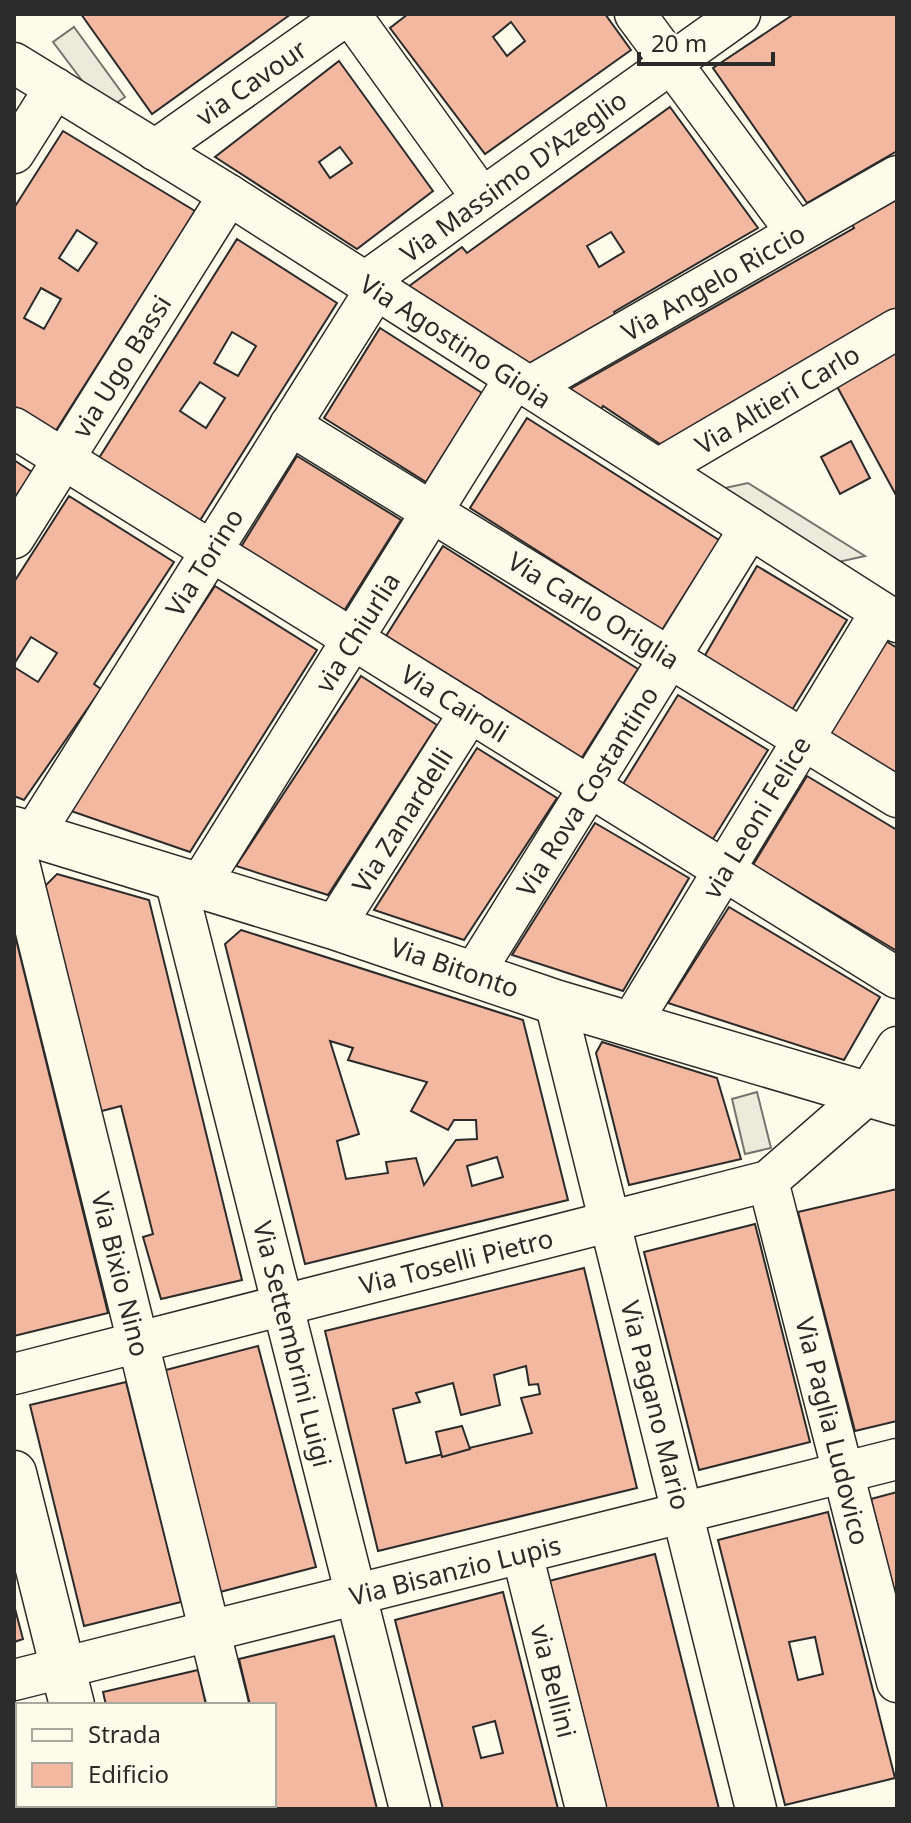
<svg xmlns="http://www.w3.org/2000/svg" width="911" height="1823" font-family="'Noto Sans',sans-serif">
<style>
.parking{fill:#eceadb;stroke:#74746e;stroke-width:2}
.building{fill:#f2b8a0;stroke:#2b2b2b;stroke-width:2;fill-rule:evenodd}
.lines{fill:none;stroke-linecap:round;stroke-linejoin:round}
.minor-casing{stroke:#2b2b2b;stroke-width:43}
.secondary-casing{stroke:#2b2b2b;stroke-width:47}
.minor{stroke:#fdfbea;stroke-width:40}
.secondary{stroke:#fdfbea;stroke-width:44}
.labels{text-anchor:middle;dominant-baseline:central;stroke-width:6;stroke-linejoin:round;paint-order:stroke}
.street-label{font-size:26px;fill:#2b2b2b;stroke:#fdfbea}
</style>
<rect width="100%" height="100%" fill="#fdfbea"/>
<g class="parking">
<polygon points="74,27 125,97 105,111 53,42"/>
<polygon points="748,483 865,556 825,565 711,491"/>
<polygon points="757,1092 771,1148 745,1154 732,1099"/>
</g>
<g class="building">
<polygon points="81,14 291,14 152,114"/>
<path d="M408,14H605L631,50L485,154L390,28ZM511,22L525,41L507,56L493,37Z"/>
<polygon points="794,14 897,14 897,151 807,203 713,68"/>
<path d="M339,61L433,191L357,249L215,157ZM340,147L352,163L330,178L319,162Z"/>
<path d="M670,107L758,228L614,312L616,317L529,365L408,287L462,247L467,253ZM611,232L624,252L599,267L587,246Z"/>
<path d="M63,131L195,211L55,432L14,406V208ZM77,230L97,243L78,271L59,258ZM41,288L61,299L44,329L24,318Z"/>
<polygon points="897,197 897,311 663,446 603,406 600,411 570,389 854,228 851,222"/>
<path d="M237,239L337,303L199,522L99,458ZM232,332L256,346L238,376L214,363ZM200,382L225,398L206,428L180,411Z"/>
<polygon points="380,328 482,393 426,482 324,418"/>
<polygon points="897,338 897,497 833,379"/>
<polygon points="527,418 719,540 662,630 470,508"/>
<polygon points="851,441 870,478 840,494 821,457"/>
<polygon points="297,456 401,520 344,611 241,547"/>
<polygon points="14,460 32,472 14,499"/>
<polygon points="69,496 174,562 94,684 101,689 24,800 14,796 14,667 38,682 57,653 31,637 14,664 14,582"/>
<polygon points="443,546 638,669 581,759 386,636"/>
<polygon points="757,566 847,620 792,710 704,657"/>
<polygon points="215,586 317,650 190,852 68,810"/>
<polygon points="886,641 897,648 897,778 828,735"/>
<polygon points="361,676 437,725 328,895 236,866"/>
<polygon points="678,695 768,750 713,839 623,784"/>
<polygon points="477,748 557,798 464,940 374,910"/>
<polygon points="807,776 897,830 897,951 753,865"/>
<polygon points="595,823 689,878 623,991 512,955"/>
<polygon points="57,874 149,900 242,1280 161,1299 143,1237 153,1234 121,1106 98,1112 44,887"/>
<polygon points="729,907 880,997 844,1060 668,1003"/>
<path d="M241,930L523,1020L568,1200L305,1264L225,944ZM330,1041L353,1048L348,1060L427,1082L411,1111L448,1130L454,1120H476L477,1139L456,1140L424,1185L416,1158L386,1162L388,1173L346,1179L337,1141L359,1134ZM497,1157L503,1177L472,1186L467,1166Z"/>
<polygon points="14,931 108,1313 14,1336"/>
<polygon points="602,1042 717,1078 741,1159 629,1185 596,1053"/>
<polygon points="897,1189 897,1421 855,1431 798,1212"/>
<polygon points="755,1224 810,1442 699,1470 644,1252"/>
<path d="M584,1268L637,1488L378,1551L325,1331ZM526,1366L529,1385L538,1384L540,1394L521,1398L532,1433L406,1463L393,1409L420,1402L416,1393L453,1383L461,1415L500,1405L494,1375Z"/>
<polygon points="258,1346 316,1567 220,1592 162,1371"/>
<polygon points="126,1382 181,1602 84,1626 30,1405"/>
<polygon points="462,1426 470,1449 442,1457 436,1432"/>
<polygon points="897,1492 897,1602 871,1499"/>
<path d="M828,1512L895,1778L785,1805L718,1540ZM815,1637L823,1674L798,1680L789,1642Z"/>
<polygon points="655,1554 719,1809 606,1809 549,1581"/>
<path d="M503,1592L558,1809H443L395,1620ZM495,1721L503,1753L481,1758L473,1727Z"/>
<polygon points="14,1605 23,1639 14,1642"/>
<polygon points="334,1636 377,1809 275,1809 274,1705 250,1705 239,1659"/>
<polygon points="198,1670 206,1705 106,1705 103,1692"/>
<polygon points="18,1714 18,1805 65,1805 66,1809 14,1809 14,1715"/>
<polygon points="129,1805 230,1805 237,1809 130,1809"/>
</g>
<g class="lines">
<g class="minor-casing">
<g id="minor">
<polyline points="350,14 482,198"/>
<polyline points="635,14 797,233"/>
<polyline points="14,63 229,195 897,622"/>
<polyline points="155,150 348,14"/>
<polyline points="14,153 55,88"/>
<polyline points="365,282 740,14"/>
<polyline points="529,387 897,176"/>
<polyline points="290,425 897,797"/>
<polyline points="14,428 897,978"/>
<polyline points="658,469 897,329"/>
<polyline points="14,538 229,195"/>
<polyline points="33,835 376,289"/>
<polyline points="14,843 228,1705"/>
<polyline points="175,879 410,1809"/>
<polyline points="199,886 515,378"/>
<polyline points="334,927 470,712"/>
<polyline points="474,973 750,528"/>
<polyline points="555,1002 756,1809"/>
<polyline points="631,1023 881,612"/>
<polyline points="768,1181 897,1682"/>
<polyline points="14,1374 768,1181 869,1093 897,1047"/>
<polyline points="522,1553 586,1809"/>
<polyline points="14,1680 897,1459"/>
<polyline points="254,1805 255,1809"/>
</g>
</g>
<g class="secondary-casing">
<g id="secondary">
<polyline points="14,829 334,927 555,1002 897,1103"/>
<polyline points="14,1473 72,1705"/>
<polyline points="98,1805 99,1809"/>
</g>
</g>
<use href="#minor" class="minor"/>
<use href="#secondary" class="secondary"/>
</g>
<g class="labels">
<g class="street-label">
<text transform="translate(251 82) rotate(-35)">via Cavour</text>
<text transform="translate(513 176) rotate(-36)">Via Massimo D'Azeglio</text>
<text transform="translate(713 282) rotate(-30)">Via Angelo Riccio</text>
<text transform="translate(456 341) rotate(33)">Via Agostino Gioia</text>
<text transform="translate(121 366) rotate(-58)">via Ugo Bassi</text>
<text transform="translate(777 399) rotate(-31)">Via Altieri Carlo</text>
<text transform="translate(204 562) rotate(-58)">Via Torino</text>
<text transform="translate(594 610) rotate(32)">Via Carlo Origlia</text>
<text transform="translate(357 632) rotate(-58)">via Chiurlia</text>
<text transform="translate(455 703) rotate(32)">Via Cairoli</text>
<text transform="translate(587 791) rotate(-58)">Via Rova Costantino</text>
<text transform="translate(756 817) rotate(-59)">via Leoni Felice</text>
<text transform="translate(402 820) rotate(-58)">Via Zanardelli</text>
<text transform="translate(455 967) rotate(19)">Via Bitonto</text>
<text transform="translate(456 1261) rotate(-14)">Via Toselli Pietro</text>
<text transform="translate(121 1274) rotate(76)">Via Bixio Nino</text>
<text transform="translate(293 1344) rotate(76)">Via Settembrini Luigi</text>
<text transform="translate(656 1405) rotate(76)">Via Pagano Mario</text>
<text transform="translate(833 1431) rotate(76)">Via Paglia Ludovico</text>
<text transform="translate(455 1570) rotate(-14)">Via Bisanzio Lupis</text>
<text transform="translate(554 1681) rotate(76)">via Bellini</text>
</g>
</g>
<rect width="911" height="1823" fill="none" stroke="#2b2b2b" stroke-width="32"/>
<rect x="16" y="1703" width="260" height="104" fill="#fdfbea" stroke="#a9a89e" stroke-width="2"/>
<rect x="32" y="1729" width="40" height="12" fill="#fdfbea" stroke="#a9a89e" stroke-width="2"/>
<text x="88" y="1743" font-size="24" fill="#2b2b2b">Strada</text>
<rect x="32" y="1763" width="40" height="24" fill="#f2b8a0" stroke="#a9a89e" stroke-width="2"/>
<text x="88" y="1783" font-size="24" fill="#2b2b2b">Edificio</text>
<path d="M639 52v12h134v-12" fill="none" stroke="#2b2b2b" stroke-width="4"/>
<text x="651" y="52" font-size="24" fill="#2b2b2b" stroke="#fdfbea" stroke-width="6" paint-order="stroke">20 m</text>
</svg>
